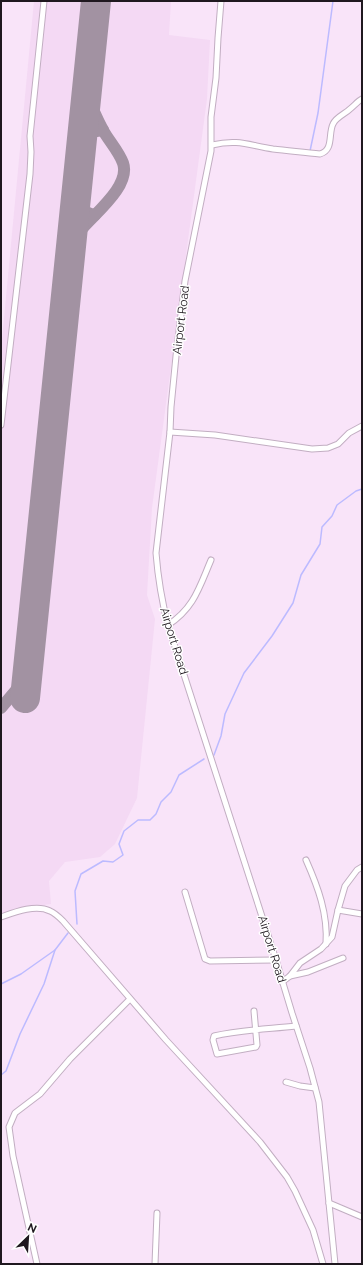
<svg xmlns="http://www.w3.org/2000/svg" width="363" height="1265" font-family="Raleway,sans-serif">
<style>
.built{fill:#f4d9f4}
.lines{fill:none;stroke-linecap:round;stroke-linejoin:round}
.stream{stroke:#bcbaff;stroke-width:1.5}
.taxiway{stroke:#a292a2;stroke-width:12}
.runway{stroke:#a292a2;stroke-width:30}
.minor-casing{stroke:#c2aec2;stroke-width:7}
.minor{stroke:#fff;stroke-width:5}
.labels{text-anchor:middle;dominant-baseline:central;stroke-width:3;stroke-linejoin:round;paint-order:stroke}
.street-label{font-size:12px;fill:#1f181f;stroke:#fff}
</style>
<rect width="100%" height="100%" fill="#f9e4f9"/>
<polygon class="built" points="34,1 171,1 169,35 210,40 207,99 152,508 147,595 155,619 137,798 115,844 100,857 65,862 49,881 51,904 23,908 1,914 1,350"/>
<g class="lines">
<g class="stream">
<polyline points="310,151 318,113 333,1"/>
<polyline points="214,755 221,736 225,714 244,673 272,636 293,603 301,575 320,544 322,527 332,516 337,505 356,491 362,489"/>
<polyline points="77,924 75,891 81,874 103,861 113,862 123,855 119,844 124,831 138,820 150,820 156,814 161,802 171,792 179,775 204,759"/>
<polyline points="1,984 21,974 55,950"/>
<polyline points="1,1075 6,1071 20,1034 44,984 55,950 68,933"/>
</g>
<g class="taxiway">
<path d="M82,141C87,133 93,131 103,130"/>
<path d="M76,196C79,207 84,213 95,215"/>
<path d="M71,249C74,242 77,236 81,230C94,214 131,186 123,163C119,152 110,142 104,132C97,119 91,106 87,93"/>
<polyline points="1,708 28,676"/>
</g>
<polyline class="runway" points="25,698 96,1"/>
<g class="minor-casing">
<g id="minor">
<path d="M221,1L218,38L216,78L211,117V151L185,281L176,356L171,407L170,432L156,553C158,578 162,602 168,625L276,960L292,1013L310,1068L319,1102L335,1264"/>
<path d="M212,145C238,139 248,145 273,149C289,151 305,152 320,154C334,150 328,134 333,124C336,117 345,114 350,109C354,106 358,101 362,99"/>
<polyline points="1,425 30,174 31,152 30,136 44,1"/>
<polyline points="170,432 215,435 312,449 328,448 338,444 349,433 362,426"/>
<path d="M168,625C194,608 199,588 211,560"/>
<path d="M306,860C318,887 328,914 326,944"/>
<polyline points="185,892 205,959 210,961 276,960"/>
<polyline points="338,910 362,914"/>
<path d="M1,917C15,912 36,904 50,911C55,913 59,917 63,921L166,1040L260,1142L287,1177L295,1191L313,1230L323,1264"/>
<polyline points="290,976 308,972 343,958"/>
<polyline points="282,982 290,976 300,963 321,949 332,937 338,910 345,886 357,870 362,867"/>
<path d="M254,1011L257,1045L256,1047L217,1054L213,1040L214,1036C240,1030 269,1029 296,1026"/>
<polyline points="286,1082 300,1086 315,1088"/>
<polyline points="329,1203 362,1217"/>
<polyline points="37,1264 13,1156 9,1127 15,1113 40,1094 70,1059 130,999"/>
<polyline points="155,1264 157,1213"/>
</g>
</g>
<use href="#minor" class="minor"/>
</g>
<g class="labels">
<g class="street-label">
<text transform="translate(181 320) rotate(-83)">Airport Road</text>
<text transform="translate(174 641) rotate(73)">Airport Road</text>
<text transform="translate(272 949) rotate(73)">Airport Road</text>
</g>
</g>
<rect width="363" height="1265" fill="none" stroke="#1f181f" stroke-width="4"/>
<g transform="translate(28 1237) rotate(25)" stroke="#ffffff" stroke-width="3" paint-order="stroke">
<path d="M0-3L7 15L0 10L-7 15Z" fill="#1f181f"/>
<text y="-6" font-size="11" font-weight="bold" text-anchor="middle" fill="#1f181f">N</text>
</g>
</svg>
